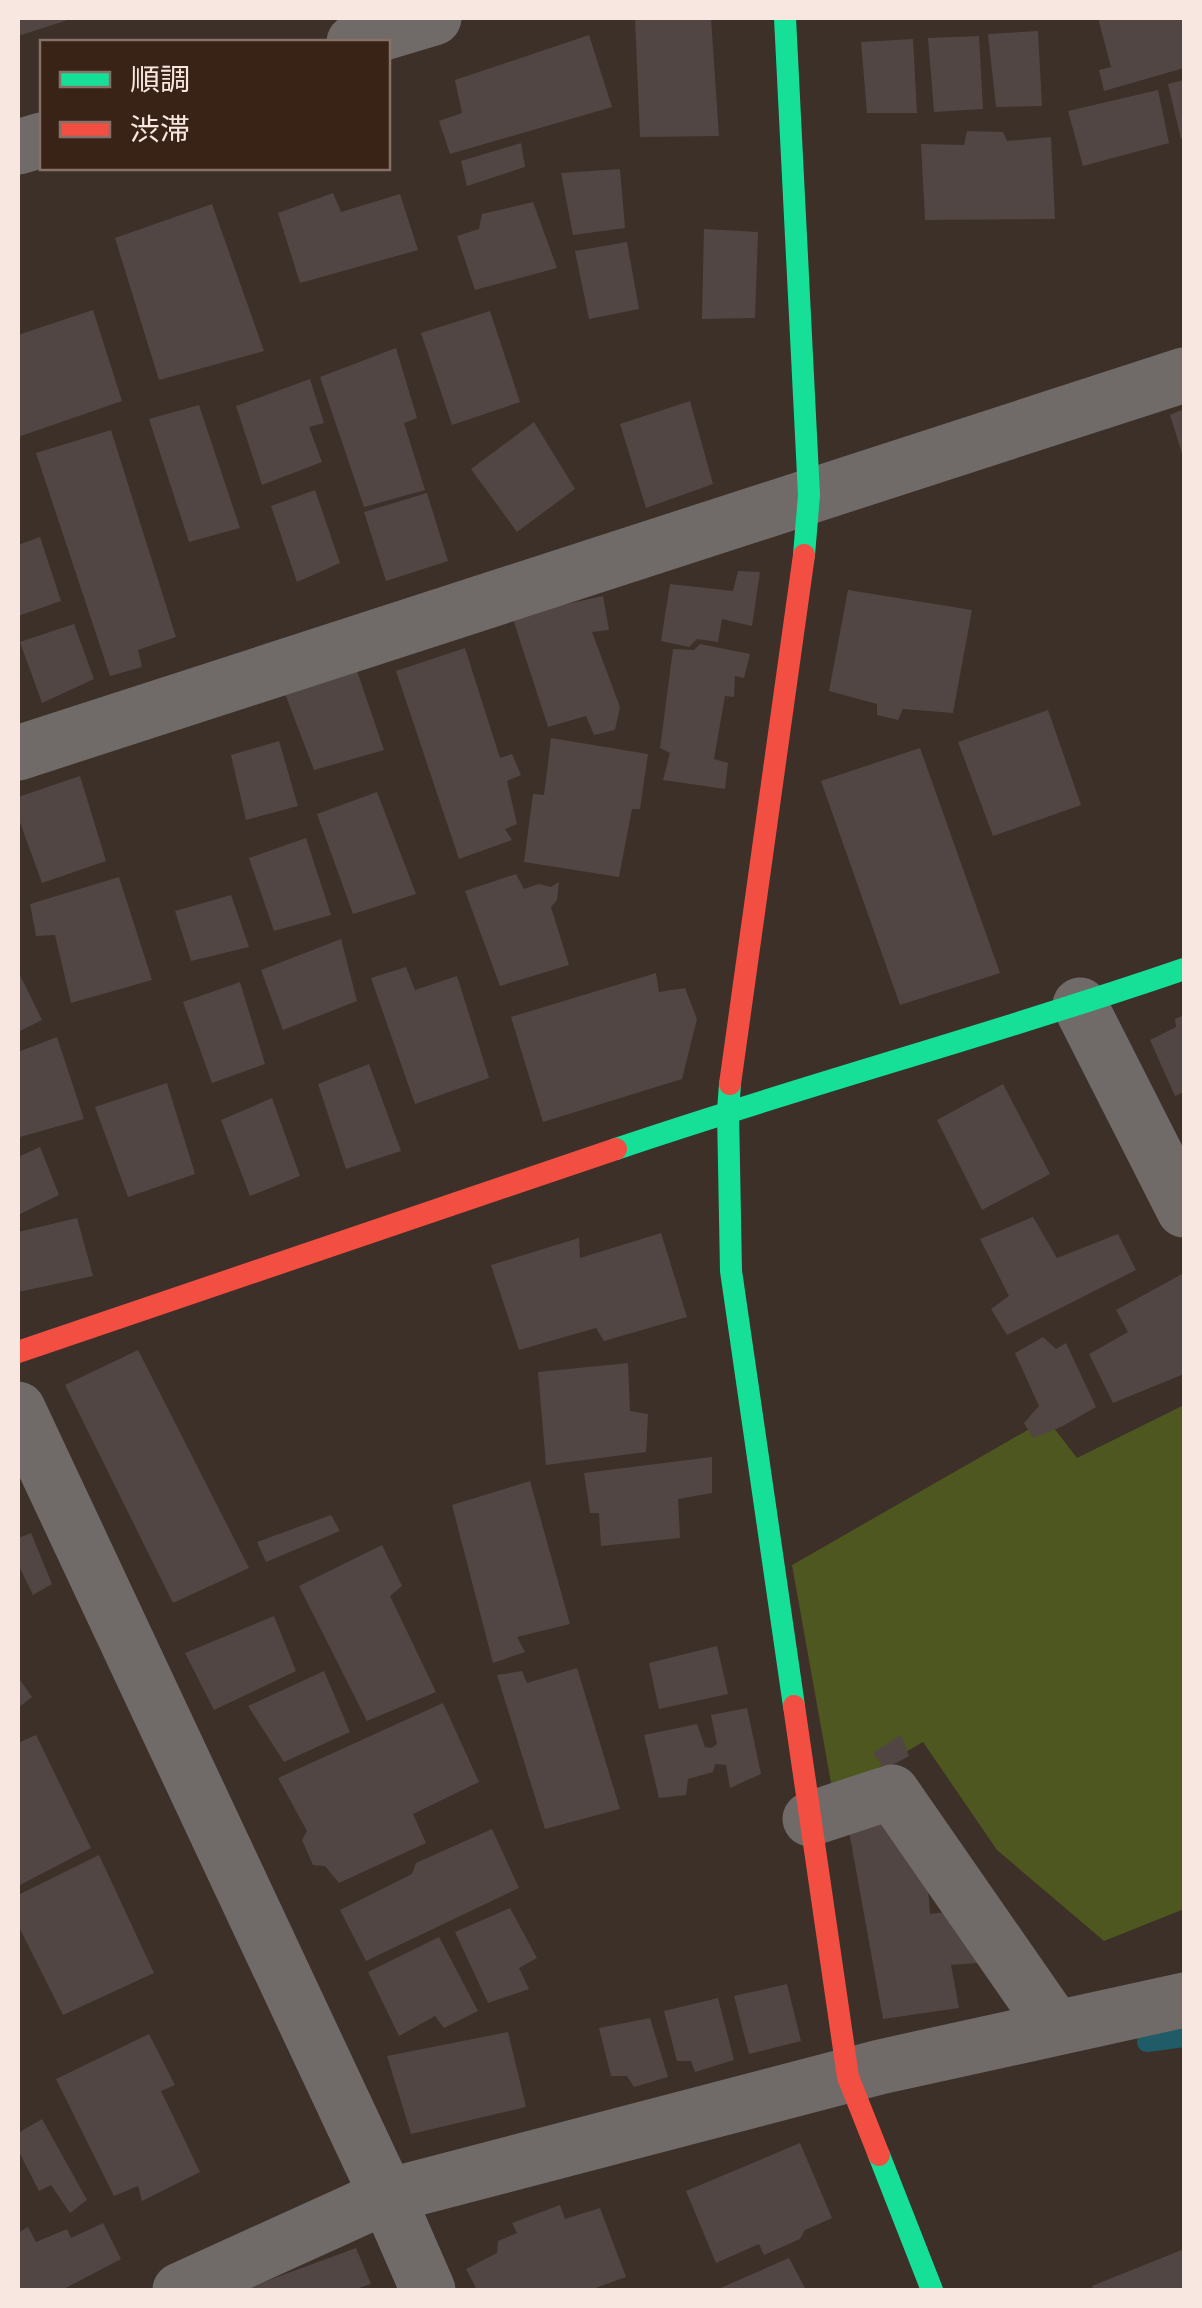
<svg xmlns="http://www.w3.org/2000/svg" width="1202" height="2308" font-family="'IBM Plex Sans','Noto Sans JP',sans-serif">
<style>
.green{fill:#4e571f}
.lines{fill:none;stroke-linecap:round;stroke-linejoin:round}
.stream{stroke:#1f5c67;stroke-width:20}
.building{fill:#514644}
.street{stroke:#706b68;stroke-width:55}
.fast{stroke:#16e098;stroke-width:22}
.jam{stroke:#f24e42;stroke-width:22}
</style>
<rect width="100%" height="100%" fill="#3c3029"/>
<polygon class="green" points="1184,1405 1184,1909 1104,1941 997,1850 923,1742 833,1794 792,1565 1047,1419 1077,1458"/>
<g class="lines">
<polyline class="stream" points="1147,2042 1184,2037"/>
</g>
<g class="building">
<polygon points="18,18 74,18 18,36"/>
<polygon points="635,18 711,18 719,136 640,137"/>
<polygon points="1098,18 1184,18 1184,68 1104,91 1099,70 1111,67"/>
<polygon points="1038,31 1042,106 996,107 988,34"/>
<polygon points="589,35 612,107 450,154 439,121 462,113 455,80"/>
<polygon points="979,36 983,109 934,112 928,38"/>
<polygon points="913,39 917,113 867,113 861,42"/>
<polygon points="1184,80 1184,138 1181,139 1168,84"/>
<polygon points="1158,90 1169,143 1083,166 1068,111"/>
<polygon points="967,131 1003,132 1007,141 1051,137 1055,219 925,220 921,144 964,145"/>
<polygon points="521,143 525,167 467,186 461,161"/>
<polygon points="620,169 625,228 573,235 561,173"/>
<polygon points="333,193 341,212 400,194 418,250 300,283 278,213"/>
<polygon points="533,202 557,268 475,290 457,236 479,229 482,214"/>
<polygon points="212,204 264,351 159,380 115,238"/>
<polygon points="704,229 758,232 755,318 702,319"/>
<polygon points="627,242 639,309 589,319 575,251"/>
<polygon points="93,310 122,401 18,437 18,335"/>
<polygon points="490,311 520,402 452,425 421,333"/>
<polygon points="396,348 417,418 404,423 425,490 364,507 320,377"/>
<polygon points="310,379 324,423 309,427 322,462 262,485 236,406"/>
<polygon points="690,401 713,484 646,508 620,424"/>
<polygon points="199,405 240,528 189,542 149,419"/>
<polygon points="1184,409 1184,460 1170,415"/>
<polygon points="534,422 575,489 517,532 471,469"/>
<polygon points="111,430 176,637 138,650 142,667 110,676 36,453"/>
<polygon points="315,490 340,563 297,582 271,506"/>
<polygon points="427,493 448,561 386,581 364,512"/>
<polygon points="40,537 61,601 18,616 18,545"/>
<polygon points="738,571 760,572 752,626 722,619 718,642 697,639 689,647 661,641 670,584 733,591"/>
<polygon points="848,590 972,610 953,713 903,709 898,720 877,715 877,704 829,691"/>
<polygon points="603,596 609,630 592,632 620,707 615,730 594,735 586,716 548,727 512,616"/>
<polygon points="74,624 94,679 42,703 20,642"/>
<polygon points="700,644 750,654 744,678 735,676 734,697 725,696 714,759 728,763 725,789 663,780 670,753 660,748 673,649 694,650"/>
<polygon points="465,648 500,758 512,754 521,775 507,781 517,824 505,829 512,840 459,859 396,671"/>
<polygon points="356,668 384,750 314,770 284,691"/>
<polygon points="1048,710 1081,805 993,836 958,742"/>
<polygon points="551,738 648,754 640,809 632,809 619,877 524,862 533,794 544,795"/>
<polygon points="279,741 298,806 246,820 231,755"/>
<polygon points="920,748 1000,973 900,1005 821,781"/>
<polygon points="80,776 106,861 42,883 18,817 18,797"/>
<polygon points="377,792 416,894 353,914 317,814"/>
<polygon points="306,838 331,915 274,931 249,858"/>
<polygon points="516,874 524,889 539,884 551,887 559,882 557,900 551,907 569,965 500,986 465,891"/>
<polygon points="119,877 152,980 71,1003 55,935 36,936 30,904"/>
<polygon points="231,895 249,947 191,961 175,911"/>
<polygon points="341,939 357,1001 283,1030 261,970"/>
<polygon points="406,967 415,990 457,976 489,1078 415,1104 371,978"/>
<polygon points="18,971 42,1020 18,1032"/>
<polygon points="656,973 659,992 685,988 697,1019 682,1079 543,1122 511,1017"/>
<polygon points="240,982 265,1064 212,1083 183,1002"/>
<polygon points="1184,1015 1184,1092 1175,1096 1150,1040 1176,1027 1175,1019"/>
<polygon points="57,1037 84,1119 20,1137 18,1052"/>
<polygon points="369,1064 401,1151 346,1169 318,1084"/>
<polygon points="167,1083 195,1174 128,1197 95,1107"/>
<polygon points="1003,1084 1050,1174 982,1210 937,1120"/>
<polygon points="272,1098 300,1176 250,1196 221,1120"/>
<polygon points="40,1147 59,1195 18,1215 18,1157"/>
<polygon points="1033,1217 1057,1258 1118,1234 1136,1270 1007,1335 991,1309 1009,1296 980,1239"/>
<polygon points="77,1218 93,1276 18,1292 18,1232"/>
<polygon points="661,1233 687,1317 604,1341 596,1328 519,1350 491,1265 579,1238 580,1258"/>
<polygon points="1184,1273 1184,1374 1113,1403 1089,1354 1128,1332 1116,1310"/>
<polygon points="1043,1337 1056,1349 1066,1343 1096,1407 1063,1426 1033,1438 1024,1423 1039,1406 1015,1353"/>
<polygon points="138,1350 249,1568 173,1603 65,1385"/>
<polygon points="628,1363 630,1411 648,1414 646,1452 546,1465 538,1372"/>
<polygon points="712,1457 712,1493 678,1499 680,1538 601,1546 599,1513 590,1513 584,1473"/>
<polygon points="530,1481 570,1624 517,1637 525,1652 493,1663 452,1505"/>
<polygon points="331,1515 340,1531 266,1562 257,1542"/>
<polygon points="31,1533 52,1584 33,1595 18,1564 18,1538"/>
<polygon points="382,1545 402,1586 390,1596 436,1692 367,1721 299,1586"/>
<polygon points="274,1616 296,1671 214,1710 185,1653"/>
<polygon points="717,1646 728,1694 659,1709 649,1663"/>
<polygon points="577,1668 620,1809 545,1829 497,1675 522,1671 527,1683"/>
<polygon points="324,1671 350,1732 284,1762 248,1706"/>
<polygon points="18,1677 32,1697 18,1708"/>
<polygon points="443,1703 479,1782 413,1814 426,1843 339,1883 325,1866 313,1865 302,1840 307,1831 278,1778"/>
<polygon points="747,1708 761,1774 730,1788 726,1765 715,1764 713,1772 688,1779 686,1795 659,1798 644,1735 697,1724 705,1747 711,1748 717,1744 711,1715"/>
<polygon points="36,1735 91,1848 18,1886 18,1743"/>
<polygon points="901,1735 909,1756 885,1769 873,1753"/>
<polygon points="886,1819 927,1875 930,1914 946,1912 977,1963 951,1965 959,2008 883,2019 847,1820"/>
<polygon points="492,1829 519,1888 366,1961 340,1910 412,1874 416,1863"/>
<polygon points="99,1855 154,1973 63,2015 18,1925 18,1895"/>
<polygon points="510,1908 537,1958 519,1968 529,1989 488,2003 455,1932"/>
<polygon points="439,1937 478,2011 444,2028 435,2016 399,2036 368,1972"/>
<polygon points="787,1984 801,2041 749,2054 734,1996"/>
<polygon points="718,1998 734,2060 695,2072 691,2061 677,2061 664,2011"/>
<polygon points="650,2018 668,2077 634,2087 627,2076 611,2076 599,2028"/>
<polygon points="508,2032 526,2107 411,2134 387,2056"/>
<polygon points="149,2034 175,2085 161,2091 200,2172 142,2201 138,2186 114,2196 56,2079"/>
<polygon points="42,2119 87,2200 70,2213 51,2185 39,2191 18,2150 18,2133"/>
<polygon points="800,2143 832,2218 805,2230 800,2239 764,2255 759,2244 716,2263 686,2191"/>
<polygon points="560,2205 565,2219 600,2208 626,2277 590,2290 477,2290 466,2269 497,2253 498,2241 517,2233 512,2223"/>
<polygon points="103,2223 121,2259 62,2290 18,2290 18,2233 28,2227 36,2242 67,2229 71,2238"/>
<polygon points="356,2248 371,2284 352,2290 252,2290 250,2287"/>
<polygon points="1184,2249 1184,2290 1094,2290 1092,2286"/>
<polygon points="789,2258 806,2290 716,2290"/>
</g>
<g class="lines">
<g class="street">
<polyline points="354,42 434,18"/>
<polyline points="18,147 42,140"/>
<polyline points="18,753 1184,375"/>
<polyline points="1080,1005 1184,1210"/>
<polyline points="18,1409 387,2196 428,2290"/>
<polyline points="810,1819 892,1792 1055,2027"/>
<polyline points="180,2290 387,2196 880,2067 1184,2000"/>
</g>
<g class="fast">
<polyline points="785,18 809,495 804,555"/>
<polyline points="730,1084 728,1111 731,1271 794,1706"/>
<path d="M616,1149C804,1085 996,1034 1184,969"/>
<polyline points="879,2155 932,2290"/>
</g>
<g class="jam">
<polyline points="730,1084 804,555"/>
<polyline points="18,1352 616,1149"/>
<polyline points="794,1706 848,2077 879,2155"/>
</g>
</g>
<rect width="1202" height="2308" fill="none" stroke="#f7e7e0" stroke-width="40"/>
<rect x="40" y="40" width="350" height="130" fill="#392317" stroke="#857167" stroke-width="2.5"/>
<rect x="60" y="72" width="50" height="15" fill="#16e098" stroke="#857167" stroke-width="2.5"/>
<text x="130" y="90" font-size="30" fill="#f7e7e0">順調</text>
<rect x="60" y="122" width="50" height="15" fill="#f24e42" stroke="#857167" stroke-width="2.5"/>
<text x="130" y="140" font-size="30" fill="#f7e7e0">渋滞</text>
</svg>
